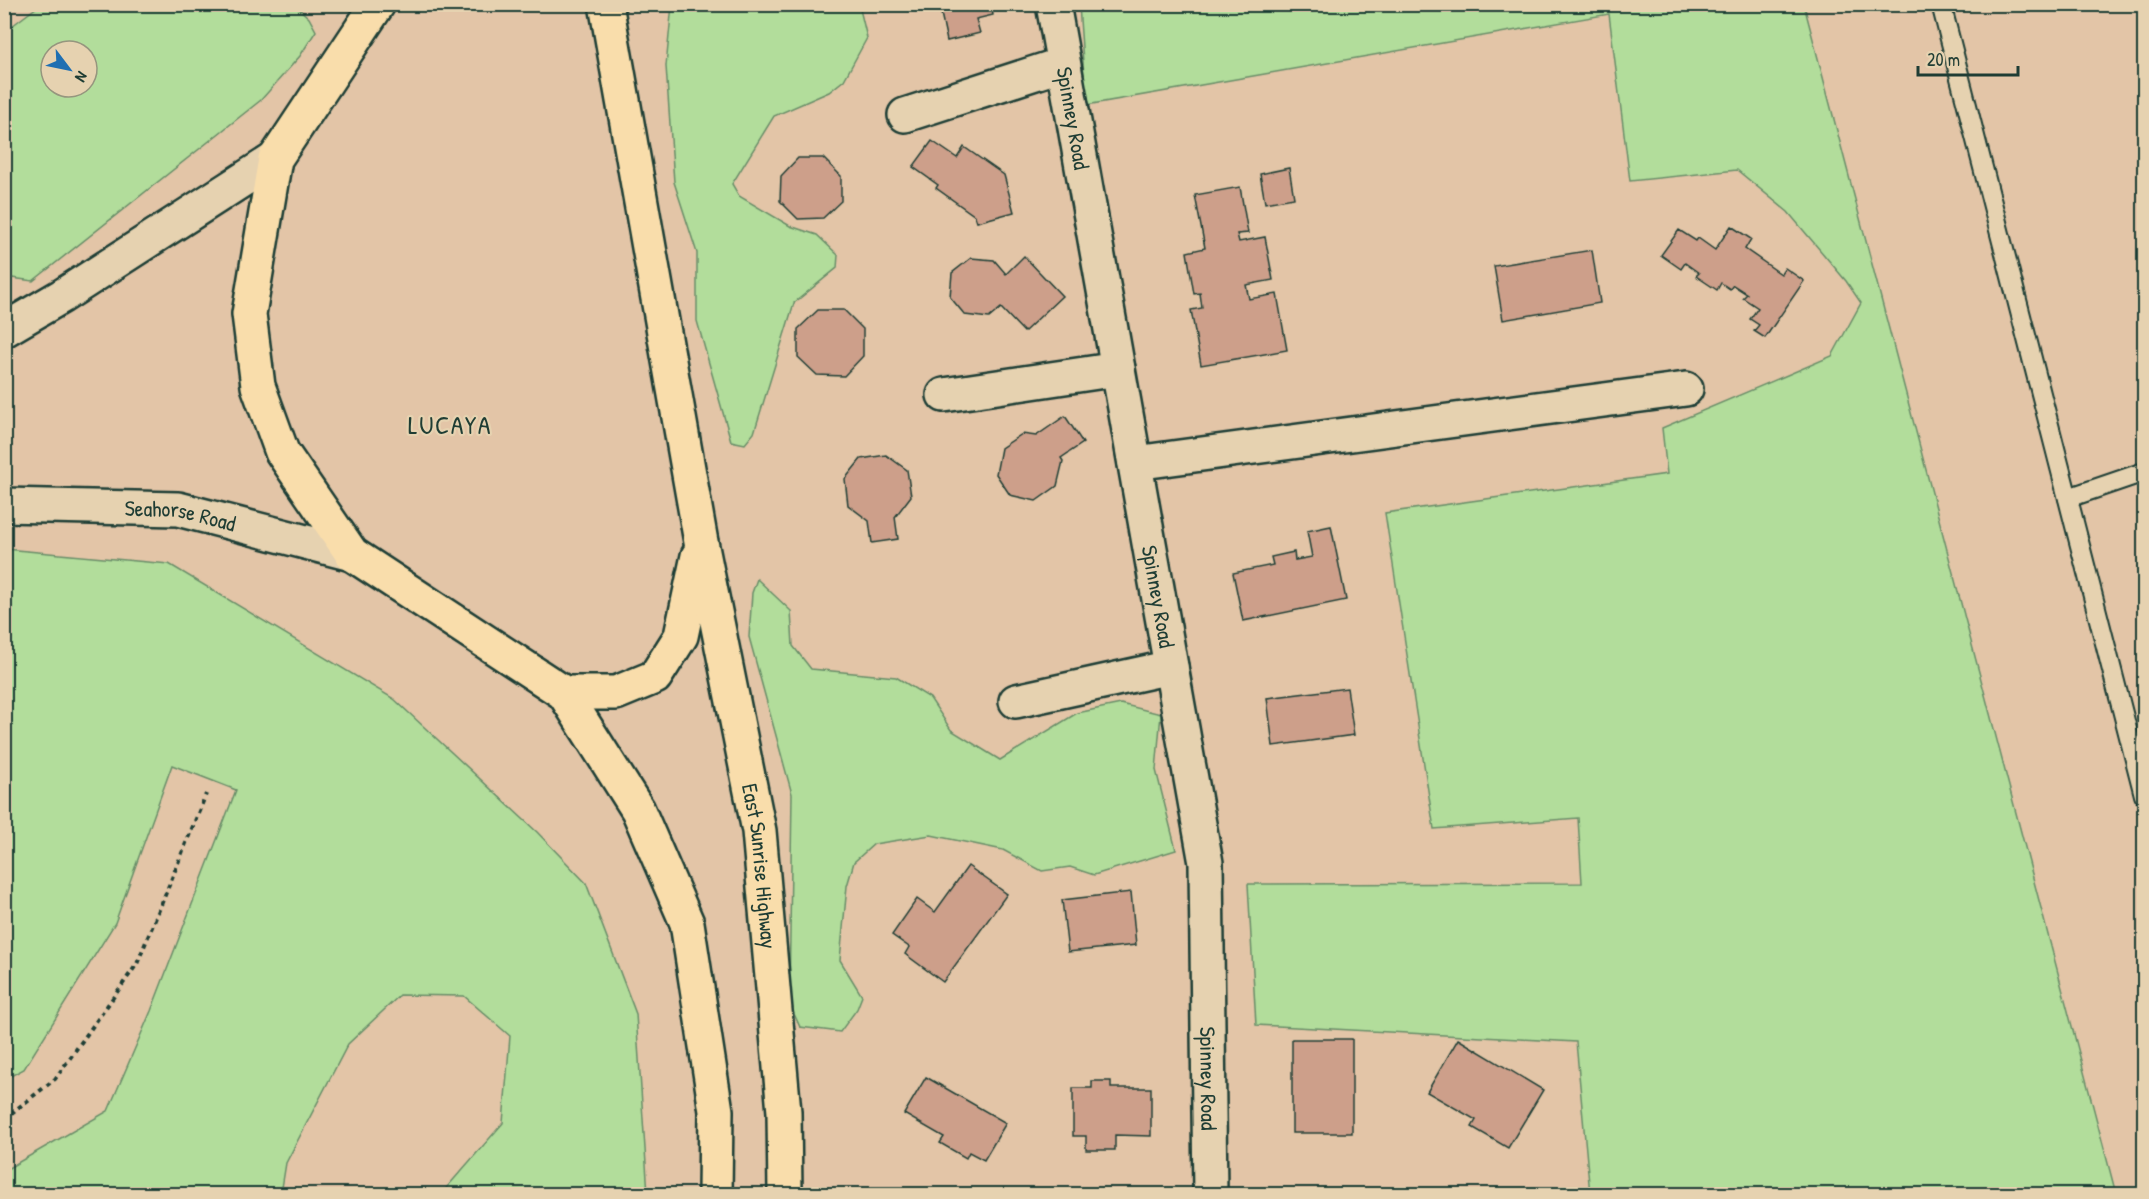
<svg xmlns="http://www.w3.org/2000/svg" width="2149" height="1199" font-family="'Patrick Hand',sans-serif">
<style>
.green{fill:#b2dd9b;stroke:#688d68;stroke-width:1.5;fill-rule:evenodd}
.building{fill:#cd9f8a;stroke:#1f3d34;stroke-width:1.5}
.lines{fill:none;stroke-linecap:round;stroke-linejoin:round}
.lane-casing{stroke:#1f3d34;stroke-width:22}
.street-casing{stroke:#1f3d34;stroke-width:38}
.secondary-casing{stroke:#1f3d34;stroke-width:38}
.primary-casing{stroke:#1f3d34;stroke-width:38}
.path{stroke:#1f3d34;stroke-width:4;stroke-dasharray:4.5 4.5;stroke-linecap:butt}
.lane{stroke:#e6d2b0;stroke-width:18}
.street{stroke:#e6d2b0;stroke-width:33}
.secondary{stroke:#e6d2b0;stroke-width:33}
.primary{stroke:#f9ddab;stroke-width:33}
.labels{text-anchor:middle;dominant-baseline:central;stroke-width:4.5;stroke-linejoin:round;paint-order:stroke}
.street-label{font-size:22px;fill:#1f3d34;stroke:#e6d2b0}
.quarter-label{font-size:26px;letter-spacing:1.5px;fill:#1f3d34;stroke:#e6d2b0}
</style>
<rect width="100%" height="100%" fill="#e3c5a7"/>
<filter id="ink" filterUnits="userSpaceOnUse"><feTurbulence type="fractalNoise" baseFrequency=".0167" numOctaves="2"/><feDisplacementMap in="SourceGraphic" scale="12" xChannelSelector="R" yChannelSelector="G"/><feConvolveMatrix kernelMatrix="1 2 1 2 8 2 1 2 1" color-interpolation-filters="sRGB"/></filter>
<g filter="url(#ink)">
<g class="green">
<path d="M41,4L295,5L309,18L316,31L300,56L261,100L33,281L5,277L4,32ZM51,51H87V87H51Z"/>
<polygon points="672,5 859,5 867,38 844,80 829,92 774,116 732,184 739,196 790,226 817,235 838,255 837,268 794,303 754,433 745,444 731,441 697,321 697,253 674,182 666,66"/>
<polygon points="1079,5 1804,5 2116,1194 1590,1194 1576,1042 1256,1025 1248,884 1582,883 1578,818 1434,829 1385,513 1667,474 1662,428 1832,356 1861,303 1846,281 1788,212 1737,170 1630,181 1609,14 1086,105"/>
<polygon points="5,549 169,564 394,699 537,832 586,883 636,1014 648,1194 441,1194 503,1123 510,1036 464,996 400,995 348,1044 286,1163 281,1194 5,1194 5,1170 108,1111 151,1011 236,790 172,765 115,923 24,1069 5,1079"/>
<polygon points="757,579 791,611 793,646 811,669 896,677 930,698 951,730 1000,760 1077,713 1121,704 1161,714 1156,770 1176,850 1094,875 1070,867 1042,871 1003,850 931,835 874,844 854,862 847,886 840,960 862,996 857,1009 840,1032 800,1027 789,1003 792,794 749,637 752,593"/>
</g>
<g class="building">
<polygon points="939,4 991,4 993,15 976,19 980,33 947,41"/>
<polygon points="932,141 957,158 964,147 1004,175 1014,212 977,222 975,216 936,188 938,185 913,167"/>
<polygon points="798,158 823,158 841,176 841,201 823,218 798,219 780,201 781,176"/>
<polygon points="1289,168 1294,198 1265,203 1260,174"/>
<polygon points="1240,187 1248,233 1237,234 1239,242 1265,237 1273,280 1246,285 1249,299 1277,294 1287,350 1201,365 1191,310 1202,308 1200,293 1194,294 1187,252 1205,248 1195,195"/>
<polygon points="1731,226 1751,239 1745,249 1781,274 1785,268 1804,281 1765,338 1754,331 1759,325 1750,319 1758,308 1743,298 1747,294 1733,285 1730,289 1721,283 1717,290 1696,276 1699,273 1685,263 1681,269 1661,255 1679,230 1696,241 1698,238 1715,250"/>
<polygon points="1592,250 1600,303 1503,320 1494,266"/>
<polygon points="1024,256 1062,296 1024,332 1001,308 989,318 965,315 950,297 952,273 971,258 994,260 1006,274"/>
<polygon points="818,310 844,310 863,329 863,356 844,376 817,375 798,357 798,329"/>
<polygon points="1065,416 1083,443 1061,458 1063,461 1057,486 1036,501 1010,495 996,474 1001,448 1022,434 1036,436"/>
<polygon points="886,455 907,470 911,496 895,517 898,539 872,543 869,521 848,505 845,479 861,459"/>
<polygon points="1331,526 1346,600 1243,621 1233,573 1273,565 1271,557 1294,552 1295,560 1312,557 1307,531"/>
<polygon points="1347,688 1354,735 1273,746 1267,698"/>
<polygon points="968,866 1007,894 943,982 905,954 909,947 892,935 917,899 935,912"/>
<polygon points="1131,892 1136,945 1068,952 1062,900"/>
<rect x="1292" y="1039" width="60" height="94"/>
<polygon points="1458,1039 1543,1090 1508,1148 1472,1127 1476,1120 1427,1092"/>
<polygon points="926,1077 1006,1123 984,1160 969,1152 966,1158 940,1143 944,1137 904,1114"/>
<polygon points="1092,1081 1111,1081 1111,1088 1151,1088 1151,1136 1115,1135 1115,1150 1086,1150 1086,1136 1073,1136 1073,1088 1092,1088"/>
</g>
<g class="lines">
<g class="lane-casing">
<g id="lane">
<polyline points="1941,4 2144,795"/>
<polyline points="2068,498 2144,472"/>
</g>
</g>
<g class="street-casing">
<g id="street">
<path id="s1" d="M1053,4L1206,863L1210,1194"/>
<polyline points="905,115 1063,64"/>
<polyline points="944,395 1118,369"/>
<polyline points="1135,463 1686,389"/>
<polyline points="1016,701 1171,667"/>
</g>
</g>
<g class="secondary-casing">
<g id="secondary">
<polyline points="4,330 62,296 275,159"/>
<path id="s2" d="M4,505L178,509L352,554"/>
</g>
</g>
<g class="primary-casing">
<g id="primary">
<polyline points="378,4 275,159 249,314 258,386 282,452 352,554 564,693 616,693 655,677 681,636 698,556"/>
<path id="s3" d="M606,4L701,542L759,831L784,1112L785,1194"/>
<polyline points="564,693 638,810 687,923 716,1111 715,1194"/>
</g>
</g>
<polyline class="path" points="4,1119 55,1079 137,964 206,794"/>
<use href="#lane" class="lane"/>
<use href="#street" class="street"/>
<use href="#secondary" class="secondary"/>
<use href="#primary" class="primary"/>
</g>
</g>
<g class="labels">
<g class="street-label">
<text stroke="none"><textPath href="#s1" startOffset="116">Spinney Road</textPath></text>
<text stroke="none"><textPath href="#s2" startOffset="177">Seahorse Road</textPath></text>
<text stroke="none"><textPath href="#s1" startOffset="602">Spinney Road</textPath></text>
<text stroke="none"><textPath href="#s3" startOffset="876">East Sunrise Highway</textPath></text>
<text stroke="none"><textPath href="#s1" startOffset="1088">Spinney Road</textPath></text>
</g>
<g class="quarter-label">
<text x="450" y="424">LUCAYA</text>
</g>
</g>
<rect width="2149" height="1199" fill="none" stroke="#e6d2b0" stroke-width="24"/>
<rect x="12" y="12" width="2125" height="1175" fill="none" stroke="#1f3d34" stroke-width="2" filter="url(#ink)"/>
<g transform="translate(69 69) rotate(122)"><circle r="28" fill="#e6d2b0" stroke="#96967e" stroke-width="1.5"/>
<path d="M0-4.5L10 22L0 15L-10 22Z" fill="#1f6fb2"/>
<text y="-9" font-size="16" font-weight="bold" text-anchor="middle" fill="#1f3d34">N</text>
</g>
<path d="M1918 66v9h100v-9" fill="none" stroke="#1f3d34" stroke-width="3"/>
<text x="1927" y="66" font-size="18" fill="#1f3d34" stroke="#e6d2b0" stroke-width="4.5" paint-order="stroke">20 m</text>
</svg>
